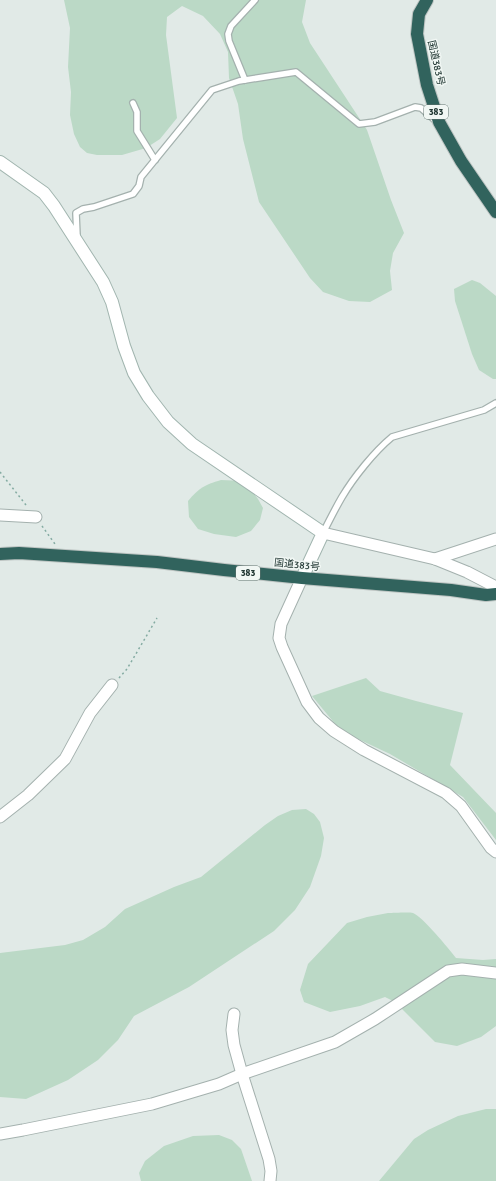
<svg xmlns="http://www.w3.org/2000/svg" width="496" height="1181" font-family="Signika,'Noto Sans JP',sans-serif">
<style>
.green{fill:#bbd9c6}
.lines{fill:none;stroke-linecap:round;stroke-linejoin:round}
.lane-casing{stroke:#a4b1ae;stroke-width:8}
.street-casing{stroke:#a4b1ae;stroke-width:13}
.secondary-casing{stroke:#a1b5af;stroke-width:14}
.highway-casing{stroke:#bdc4c2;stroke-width:14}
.path{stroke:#84aba2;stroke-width:1.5;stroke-dasharray:2 3;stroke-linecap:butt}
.lane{stroke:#fff;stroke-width:5.5}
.street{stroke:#fff;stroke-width:11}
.secondary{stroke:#fff;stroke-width:12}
.highway{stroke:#31635d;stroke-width:12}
.labels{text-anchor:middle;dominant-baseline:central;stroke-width:3;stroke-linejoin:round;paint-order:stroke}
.shield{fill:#f1f7f4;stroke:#61726e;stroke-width:1}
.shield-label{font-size:9px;font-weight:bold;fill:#233935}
.street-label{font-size:10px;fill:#233935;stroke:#f1f7f4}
</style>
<rect width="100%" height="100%" fill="#e1eae7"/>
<g class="green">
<polygon points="64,0 306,0 302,22 310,43 367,130 391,200 404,233 393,253 390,271 392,290 370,302 349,301 323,292 310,278 259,202 243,139 238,104 229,78 228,52 220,34 203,16 182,6 167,17 166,35 177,118 160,139 146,148 122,155 97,155 87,153 80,147 74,134 70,115 71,92 68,67 70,28"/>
<polygon points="472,280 480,283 496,296 496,379 493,379 479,370 472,354 455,301 454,289"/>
<path d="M221,480L244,481L258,499L263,508L260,520L251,531L236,537L214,534L198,529L189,517L188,501C199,488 204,485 221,480Z"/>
<polygon points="366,678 380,691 416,701 463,713 450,765 496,813 496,840 463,797 390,754 341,731 312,696"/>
<polygon points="306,809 314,814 320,822 324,838 321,856 310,887 295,910 274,931 189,987 134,1016 118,1040 98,1060 68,1080 26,1099 0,1097 0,953 65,945 83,940 105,927 125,909 174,887 201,877 265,825 278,816 292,810"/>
<path d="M388,913C393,913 409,912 413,913C422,916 449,949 456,958L483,960L496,959V1026L481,1037L457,1046L435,1042L395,1002L385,997L360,1006L330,1012L304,1002L300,990L308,964L347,923L367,917Z"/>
<polygon points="486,1109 496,1109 496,1181 379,1181 414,1139 428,1130 458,1116"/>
<polygon points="219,1135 232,1140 241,1149 252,1181 141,1181 139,1173 145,1161 164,1146 193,1136"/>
</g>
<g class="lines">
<g class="lane-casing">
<g id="lane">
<polyline points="245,80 229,41 228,34 231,26 255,0"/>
<polyline points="133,103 137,112 137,131 155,160"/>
<polyline points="77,236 76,213 83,209 94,207 133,194 139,186 141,177 212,90 239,81 296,72 359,124 375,122 415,107 421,108 436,121"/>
<path d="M323,533C329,521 335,509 342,497C354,477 374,452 392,437L484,410L496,403"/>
</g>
</g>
<g class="street-casing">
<g id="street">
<polyline points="0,515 36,517"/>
<polyline points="323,533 435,559 467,572 496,587"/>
<polyline points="435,559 496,539"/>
<polyline points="302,578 281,624 279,638 282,647 307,702 319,718 334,731 364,750 446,793 461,806 491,848 496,852"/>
<polyline points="0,817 28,795 65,759 90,713 112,685"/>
<polyline points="234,1014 232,1030 234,1045 242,1074 269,1159 271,1171 270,1181"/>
<polyline points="0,1134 23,1130 152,1104 219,1084 242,1074 335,1042 375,1019 448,971 462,969 496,973"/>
</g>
</g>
<g class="secondary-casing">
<polyline id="secondary" points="0,162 44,193 54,206 103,282 112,302 124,346 134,373 148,396 168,422 192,444 323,533 302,578"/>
</g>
<g class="highway-casing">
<g id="highway">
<polyline points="427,0 419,14 417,34 427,85 439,122 461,161 496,212"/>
<polyline points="0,554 19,553 157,562 224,570 302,578 451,590 486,595 496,594"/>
</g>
</g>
<g class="path">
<polyline points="0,472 26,505"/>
<polyline points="42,526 55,544"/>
<polyline points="119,678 127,669 157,618"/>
</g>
<use href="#lane" class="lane"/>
<use href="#street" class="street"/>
<use href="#secondary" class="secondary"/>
<use href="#highway" class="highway"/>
</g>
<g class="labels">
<g class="shield">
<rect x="424" y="105" width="24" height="14" rx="3"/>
<rect x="236" y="566" width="24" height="14" rx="3"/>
</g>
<g class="shield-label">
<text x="436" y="112">383</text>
<text x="248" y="573">383</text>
</g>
<g class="street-label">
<text transform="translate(436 63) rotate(77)">国道383号</text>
<text transform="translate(297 565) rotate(6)">国道383号</text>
</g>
</g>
</svg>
